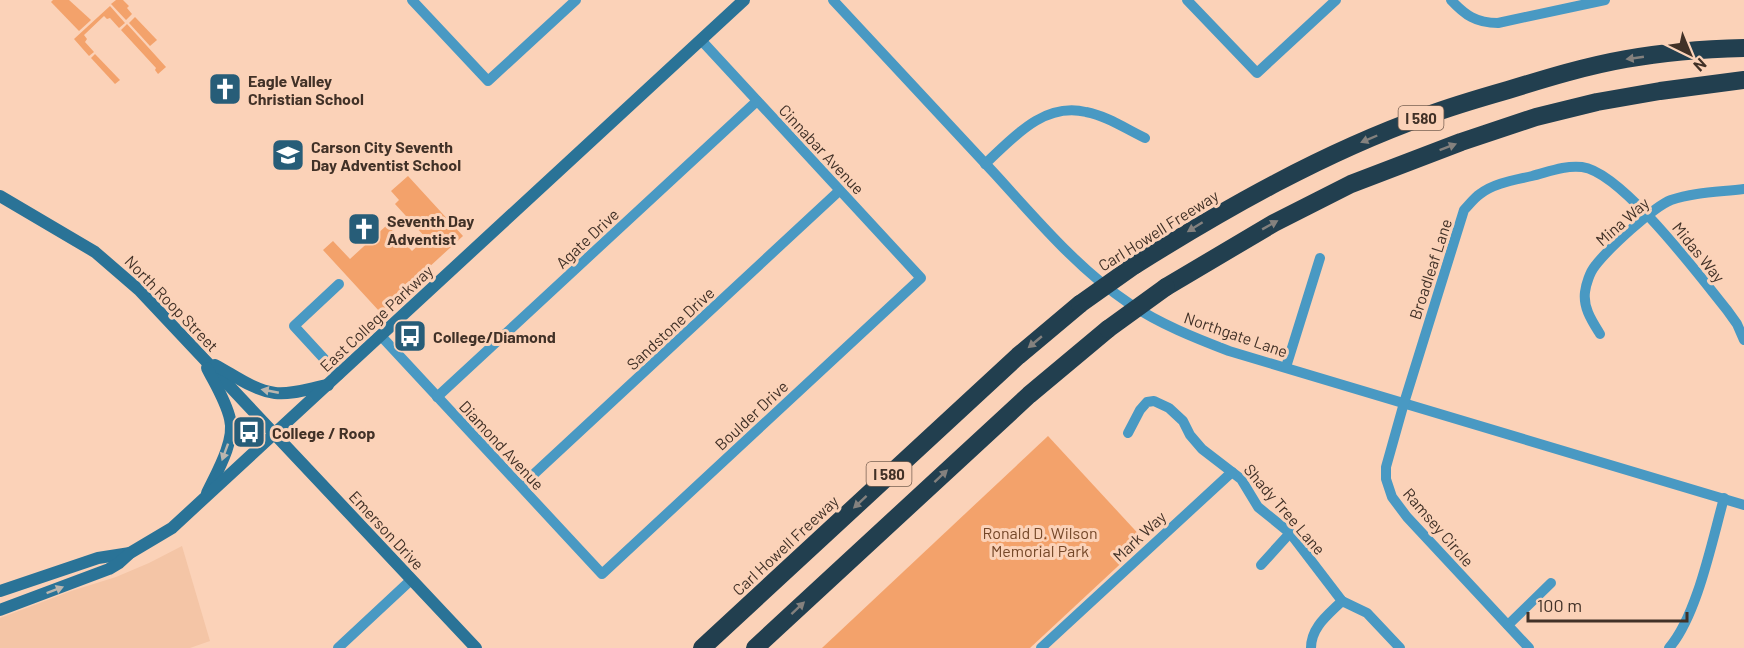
<svg xmlns="http://www.w3.org/2000/svg" width="1744" height="648" font-family="Barlow,sans-serif">
<style>
.built{fill:#f4c5a6}
.green{fill:#f3a26b}
.lines{fill:none;stroke-linecap:round;stroke-linejoin:round}
.street{stroke:#4999c3;stroke-width:10}
.secondary{stroke:#2a7397;stroke-width:12}
.highway{stroke:#223f4f;stroke-width:18}
.highway-bridge{stroke:#223f4f;stroke-width:18}
.oneway{fill:#84817e}
.oneway2{fill:#bcb6ae}
.labels{text-anchor:middle;dominant-baseline:central;stroke-width:6;stroke-linejoin:round;paint-order:stroke}
.shield{fill:#fbd2b8;stroke:#796152;stroke-width:1.5}
.shield-label{font-size:15px;font-weight:bold;fill:#413127}
.poi-label{font-size:16px;font-weight:bold;fill:#413127;stroke:#fbd2b8;text-anchor:start}
.street-label{font-size:16px;fill:#413127;stroke:#fbd2b8}
.park-label{font-size:16px;fill:#744728;stroke:#fbd2b8}
</style>
<rect width="100%" height="100%" fill="#fbd2b8"/>
<polygon class="built" points="182,546 210,641 190,648 0,648 0,618 71,591 116,577 149,563"/>
<g class="green">
<polygon points="53,0 69,0 91,20 79,31 51,2"/>
<polygon points="116,0 123,0 129,6 127,8 132,14 126,20 111,4"/>
<polygon points="110,6 125,23 119,28 110,18 107,19 104,16 84,35 87,39 85,42 94,52 89,56 74,39"/>
<polygon points="135,17 157,40 150,46 129,23"/>
<polygon points="127,24 166,67 158,74 155,70 156,68 121,30"/>
<polygon points="95,54 120,80 115,84 91,58"/>
<polygon points="408,176 463,236 380,312 323,250 333,241 350,259 387,225 412,251 426,238 395,204 399,200 391,191"/>
<polygon points="1048,436 1145,541 1030,648 822,648"/>
</g>
<g class="lines">
<g class="street">
<polyline points="412,0 488,81 576,0"/>
<path d="M833,0C887,58 941,116 995,174C1037,220 1078,269 1130,304C1160,324 1195,338 1229,351L1744,505"/>
<polyline points="1187,0 1257,73 1336,0"/>
<path d="M1451,0C1465,15 1476,23 1498,23L1605,0"/>
<path d="M985,164C1013,138 1043,102 1086,112C1107,116 1126,129 1145,138"/>
<path d="M1600,334C1592,321 1583,308 1585,292C1586,284 1590,272 1595,266C1607,250 1653,207 1671,200C1694,192 1720,192 1744,189"/>
<polyline points="381,336 602,574 921,278 701,40"/>
<polyline points="1286,367 1320,258"/>
<polyline points="339,375 294,326 339,284"/>
<polyline points="437,397 757,101"/>
<polyline points="1128,433 1140,410 1147,402 1154,401 1169,408 1183,421 1190,435 1202,449 1241,479 1258,507 1290,533 1342,601"/>
<polyline points="521,486 839,191"/>
<polyline points="1261,565 1290,533"/>
<polyline points="1508,625 1551,583"/>
<polyline points="338,648 411,580"/>
<polyline points="1041,648 1232,472"/>
<path d="M1311,648C1311,627 1328,615 1342,601L1367,613L1400,648"/>
<path d="M1529,648L1407,517L1392,497L1386,479V467L1404,403L1464,210C1469,205 1474,198 1480,194C1494,183 1515,180 1532,176C1548,172 1565,165 1582,167C1622,172 1701,278 1727,310L1737,324L1744,340"/>
<path d="M1669,648C1697,616 1712,541 1724,498"/>
</g>
<g class="secondary">
<polyline points="0,196 95,252 139,290 476,648"/>
<path d="M215,365C234,375 253,390 275,393C292,395 311,388 328,385"/>
<path d="M207,493C216,474 236,440 230,419C226,401 215,384 207,368"/>
<polyline points="0,591 98,558 130,553"/>
<polyline points="0,610 109,569 119,563 130,553 172,528 744,0"/>
</g>
<g class="highway">
<path d="M1135,265C1228,207 1323,153 1426,116C1452,106 1480,98 1508,90C1547,78 1586,66 1626,59C1665,52 1705,49 1744,48"/>
<polyline points="1166,287 1274,223 1351,184 1461,142 1536,117 1597,102 1660,91 1744,80"/>
<polyline points="702,648 1018,356 1080,304"/>
<polyline points="755,648 1029,395 1108,329"/>
</g>
<g class="highway-bridge">
<polyline points="1080,304 1135,265"/>
<polyline points="1108,329 1166,287"/>
</g>
</g>
<defs><path id="oneway-solid" d="M-6-.8H1V-3.2L6.5 0L1 3.2V.8H-6Z" transform="scale(1.5)"/></defs>
<g class="oneway">
<use href="#oneway-solid" transform="translate(1635 58) rotate(172)"/>
<use href="#oneway-solid" transform="translate(1369 139) rotate(157)"/>
<use href="#oneway-solid" transform="translate(1448 147) rotate(-21)"/>
<use href="#oneway-solid" transform="translate(1270 225) rotate(-29)"/>
<use href="#oneway-solid" transform="translate(1195 227) rotate(148)"/>
<use href="#oneway-solid" transform="translate(1035 342) rotate(140)"/>
<use href="#oneway-solid" transform="translate(941 476) rotate(-43)"/>
<use href="#oneway-solid" transform="translate(860 502) rotate(137)"/>
<use href="#oneway-solid" transform="translate(798 608) rotate(-43)"/>
</g>
<g class="oneway2">
<use href="#oneway-solid" transform="translate(270 391) rotate(-169)"/>
<use href="#oneway-solid" transform="translate(225 452) rotate(110)"/>
<use href="#oneway-solid" transform="translate(55 590) rotate(-21)"/>
</g>
<defs>
<g id="church-square" transform="scale(1.725)"><rect x="-9" y="-9" width="18" height="18" rx="4" fill="#275d78" stroke="#fbd2b8"/><path d="M-1.2-6h2.4v3.5h3.3v2.4h-3.3V6h-2.4V-.1h-3.3v-2.4h3.3Z" fill="#fff"/></g>
<g id="school-square" transform="scale(1.725)"><rect x="-9" y="-9" width="18" height="18" rx="4" fill="#275d78" stroke="#fbd2b8"/><path d="M0-5L7-2L0 1L-7-2ZM-4 1L0 2.5L4 1V4Q0 6-4 4Z" fill="#fff"/></g>
<g id="bus-square" transform="scale(1.725)"><rect x="-9" y="-9" width="18" height="18" rx="4" fill="#275d78" stroke="#fbd2b8"/><path d="M-5-6H5V4H4V6H2V4H-2V6H-4V4H-5ZM-3.5-4V0h7V-4ZM-3.5 1.2v1.5H-2V1.2ZM2 1.2v1.5H3.5V1.2Z" fill="#fff"/></g>
</defs>
<g fill-rule="evenodd">
<use href="#church-square" x="225" y="89"/>
<use href="#school-square" x="288" y="155"/>
<use href="#church-square" x="364" y="229"/>
<use href="#bus-square" x="410" y="336"/>
<use href="#bus-square" x="249" y="432"/>
</g>
<g class="labels">
<g class="shield">
<rect x="1398.5" y="106" width="45" height="24" rx="4.5"/>
<rect x="866.5" y="462" width="45" height="24" rx="4.5"/>
</g>
<g class="shield-label">
<text x="1421" y="118">I 580</text>
<text x="889" y="474">I 580</text>
</g>
<g class="poi-label">
<text x="248" y="80">Eagle Valley<tspan x="248" dy="18">Christian School</tspan></text>
<text x="311" y="146">Carson City Seventh<tspan x="311" dy="18">Day Adventist School</tspan></text>
<text x="387" y="220">Seventh Day<tspan x="387" dy="18">Adventist</tspan></text>
<text x="433" y="336">College/Diamond</text>
<text x="272" y="432">College / Roop</text>
</g>
<g class="street-label">
<text transform="translate(822 149) rotate(47)">Cinnabar Avenue</text>
<text transform="translate(1622 221) rotate(-41)">Mina Way</text>
<text transform="translate(1158 230) rotate(-32)">Carl Howell Freeway</text>
<text transform="translate(587 238) rotate(-43)">Agate Drive</text>
<text transform="translate(1699 252) rotate(51)">Midas Way</text>
<text transform="translate(1430 269) rotate(-72)">Broadleaf Lane</text>
<text transform="translate(172 303) rotate(46)">North Roop Street</text>
<text transform="translate(376 318) rotate(-43)">East College Parkway</text>
<text transform="translate(670 328) rotate(-43)">Sandstone Drive</text>
<text transform="translate(1236 334) rotate(19)">Northgate Lane</text>
<text transform="translate(751 415) rotate(-43)">Boulder Drive</text>
<text transform="translate(502 445) rotate(47)">Diamond Avenue</text>
<text transform="translate(1285 509) rotate(49)">Shady Tree Lane</text>
<text transform="translate(1439 527) rotate(49)">Ramsey Circle</text>
<text transform="translate(387 530) rotate(47)">Emerson Drive</text>
<text transform="translate(1139 536) rotate(-43)">Mark Way</text>
<text transform="translate(785 545) rotate(-43)">Carl Howell Freeway</text>
</g>
<g class="park-label">
<text x="1040" y="532">Ronald D. Wilson<tspan x="1040" dy="18">Memorial Park</tspan></text>
</g>
</g>
<g transform="translate(1690 54) rotate(137)" stroke="#fbd2b8" stroke-width="4.5" paint-order="stroke">
<path d="M0-4.5L10 22L0 15L-10 22Z" fill="#413127"/>
<text y="-9" font-size="16" font-weight="bold" text-anchor="middle" fill="#413127">N</text>
</g>
<path d="M1528 612v9h159v-9" fill="none" stroke="#413127" stroke-width="3"/>
<text x="1537" y="612" font-size="18" fill="#413127" stroke="#fbd2b8" stroke-width="4.5" paint-order="stroke">100 m</text>
</svg>
